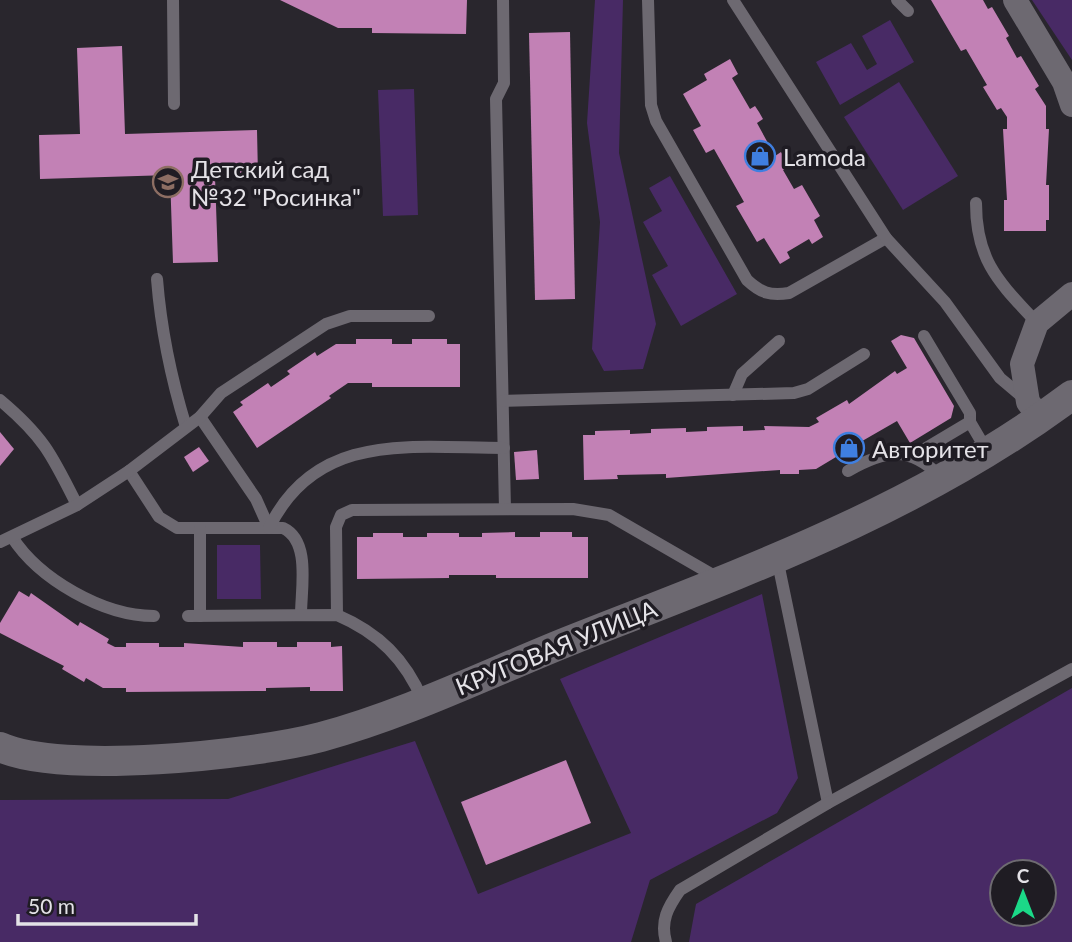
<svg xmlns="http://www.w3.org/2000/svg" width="1072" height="942" font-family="Lato,sans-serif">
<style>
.green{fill:#482a65;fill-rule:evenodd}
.building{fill:#c281b5}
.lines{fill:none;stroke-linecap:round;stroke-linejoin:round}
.service{stroke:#6d6971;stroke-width:12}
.minor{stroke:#6d6971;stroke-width:24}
.tertiary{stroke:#6d6971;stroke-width:30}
.labels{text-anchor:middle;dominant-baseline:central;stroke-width:7;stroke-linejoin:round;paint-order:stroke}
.poi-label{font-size:24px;fill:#e4e2e7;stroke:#1f1c23;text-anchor:start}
.street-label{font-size:24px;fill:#e4e2e7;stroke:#1f1c23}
</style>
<rect width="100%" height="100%" fill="#29262d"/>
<g class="green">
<polygon points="595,0 623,0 619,153 656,324 643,369 604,371 592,349 600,222 587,123"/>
<polygon points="1032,0 1072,0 1072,60"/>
<polygon points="890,20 914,62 840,105 816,62 851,43 867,70 877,64 862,36"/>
<polygon points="899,82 958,176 903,210 844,117"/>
<polygon points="414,89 418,215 383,216 378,90"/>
<polygon points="670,176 737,294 681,326 652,275 668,266 643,222 662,211 649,188"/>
<polygon points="217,545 260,545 261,599 217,599"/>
<polygon points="762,594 798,778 777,813 650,880 631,942 0,942 0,800 228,799 415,741 478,894 631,833 560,679"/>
<path d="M1072,688V942H689L696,904ZM1002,872H1044V914H1002Z"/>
</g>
<g class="building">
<polygon points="280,0 467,0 466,34 372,33 372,28 338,28"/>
<polygon points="931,0 983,0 988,9 992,7 1009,36 1006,38 1017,58 1021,56 1039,86 1035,89 1046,106 1046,129 1049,129 1046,185 1049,185 1049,220 1046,220 1046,231 1004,231 1004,200 1007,200 1003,129 1007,129 1007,117 1001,108 997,110 983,87 987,85 966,49 961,51"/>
<polygon points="570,32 575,299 535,300 529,33"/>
<polygon points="122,46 125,134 257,130 258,176 215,177 218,262 173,263 170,175 40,179 39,135 80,134 77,48"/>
<polygon points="730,59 738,74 732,78 750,109 755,106 759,112 763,119 757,123 775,156 781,152 789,166 783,170 794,189 802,185 820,216 814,220 823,237 812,244 809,239 787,252 790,258 780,264 764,238 757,242 736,206 744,202 714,149 706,153 693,130 701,126 683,94 707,80 704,74"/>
<polygon points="901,335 914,338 954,406 951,418 910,443 897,421 857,444 859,447 843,457 841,454 816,469 799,470 799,474 780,474 780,470 666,478 666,474 617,475 618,479 584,480 583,435 595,435 595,431 630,430 630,434 651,433 651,429 686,428 686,432 707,431 707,427 743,426 743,431 765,430 764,426 809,427 819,422 816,418 847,400 849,404 895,371 897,374 907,368 891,341"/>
<polygon points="356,339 392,339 392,344 412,344 412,339 447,339 447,344 460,344 460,387 372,387 372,383 348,383 329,396 331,398 257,448 233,412 243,405 240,402 268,383 271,387 290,374 287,371 315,352 317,356 336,344 356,344"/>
<polygon points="0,432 14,449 0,466"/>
<polygon points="199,447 209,461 193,472 184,457"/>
<polygon points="537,450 539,479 516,480 514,452"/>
<polygon points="515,532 515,537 540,537 540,532 572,532 572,537 588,537 588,578 496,578 496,575 449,575 449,578 357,579 357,537 373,537 373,533 403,533 403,537 427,537 427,533 459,533 459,537 482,537 482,533"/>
<polygon points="19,591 29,597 31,593 78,626 80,622 109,639 107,643 115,647 126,647 126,643 159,643 159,647 184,647 184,643 243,647 243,642 277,642 277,647 297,647 297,642 331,642 331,647 342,646 343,691 310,691 310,687 266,688 266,691 126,692 126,688 103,688 86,678 84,682 62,669 64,666 0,633 0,623"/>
<polygon points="566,760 591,823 486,865 461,802"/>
</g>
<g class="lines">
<g class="service">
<polyline points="173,0 174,104"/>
<polyline points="503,0 504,83 496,99 505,509"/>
<path d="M648,0L651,105L656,121L747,280C761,293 770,296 789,293L886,238"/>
<polyline points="733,0 886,238 945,302 1000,378 1025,399"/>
<polyline points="897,0 908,11"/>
<path d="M976,203C976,262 1000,283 1037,323"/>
<path d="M157,279C161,330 171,378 186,427"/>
<polyline points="924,336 970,413 970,422 987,451"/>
<polyline points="733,395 742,374 779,341"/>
<path d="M0,400C44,437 52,455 77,505"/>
<polyline points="503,401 794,393 808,389 864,354"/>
<polyline points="200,417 256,499 269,528"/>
<polyline points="908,455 923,450 970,422"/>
<path d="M129,471L159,517L177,528H283C311,541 301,588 301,615"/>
<path d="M848,471C885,450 909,445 941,477"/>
<polyline points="200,528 200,616"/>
<path d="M269,528C317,430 413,448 504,448"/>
<path d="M12,537C39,579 103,616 154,616"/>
<polyline points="0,542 77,505 129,471 200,417 221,393 326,324 350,316 429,316"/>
<polyline points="777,558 828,803"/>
<polyline points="337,615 336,527 341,515 352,510 573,509 609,515 718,578"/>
<path d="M188,616L337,615C379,633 405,659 423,701"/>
<path d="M666,942C660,921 668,907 680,890L828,803L1072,669"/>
</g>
<g class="minor">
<polyline points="1015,0 1064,82 1072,105"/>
<polyline points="1040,418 1028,402 1022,364 1037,323 1072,294"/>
</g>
<path class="tertiary" d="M0,747C62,775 253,755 321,737C406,714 487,674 569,641C744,572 920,509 1072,395"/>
</g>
<defs>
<g id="shop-ring" transform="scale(1.575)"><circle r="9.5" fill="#1f1c23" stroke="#3f7fe0" stroke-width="1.5"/><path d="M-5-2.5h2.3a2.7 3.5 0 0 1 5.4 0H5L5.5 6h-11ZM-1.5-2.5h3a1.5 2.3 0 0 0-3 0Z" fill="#3f7fe0"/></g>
<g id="school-ring" transform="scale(1.575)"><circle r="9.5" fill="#1f1c23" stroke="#8d6e63" stroke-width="1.5"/><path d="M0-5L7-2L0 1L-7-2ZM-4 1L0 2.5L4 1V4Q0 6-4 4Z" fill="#8d6e63"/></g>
</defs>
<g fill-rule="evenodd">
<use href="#shop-ring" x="760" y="156"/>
<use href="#school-ring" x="168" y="182"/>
<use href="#shop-ring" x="849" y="448"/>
</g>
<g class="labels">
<g class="poi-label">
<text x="783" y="156">Lamoda</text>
<text x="191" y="168">Детский сад<tspan x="191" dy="28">№32 "Росинка"</tspan></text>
<text x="872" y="448">Авторитет</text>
</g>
<g class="street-label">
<text transform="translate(556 647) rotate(-22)">КРУГОВАЯ УЛИЦА</text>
</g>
</g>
<g transform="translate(1023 893)"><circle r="33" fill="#1f1c23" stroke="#6e6b71" stroke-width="2"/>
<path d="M0-5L12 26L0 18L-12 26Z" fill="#1bd988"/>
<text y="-10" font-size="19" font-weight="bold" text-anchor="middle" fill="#e4e2e7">С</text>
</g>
<path d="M18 914v10h178v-10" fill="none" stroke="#e4e2e7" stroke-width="3.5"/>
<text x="28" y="914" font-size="21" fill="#e4e2e7" stroke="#1f1c23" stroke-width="5" paint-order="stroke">50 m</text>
</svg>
